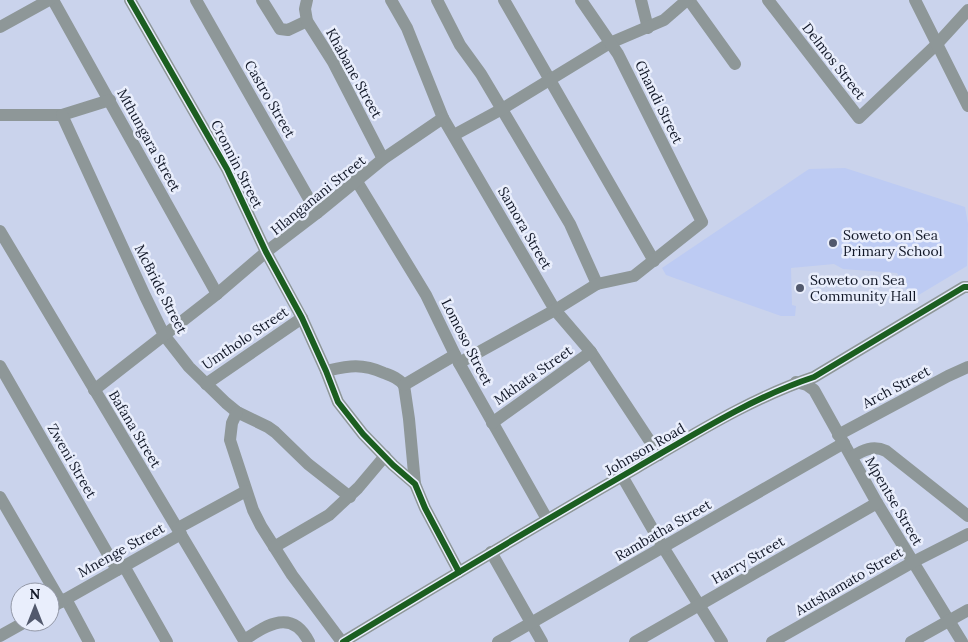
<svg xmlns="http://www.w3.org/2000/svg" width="968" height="642" font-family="Lora,serif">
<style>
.built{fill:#bdcbf3}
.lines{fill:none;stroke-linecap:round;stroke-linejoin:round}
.street{stroke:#8e9798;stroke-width:12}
.cycleway-casing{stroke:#e9eefc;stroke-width:9}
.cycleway{stroke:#1b5e20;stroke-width:6}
.poi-dot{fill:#52596d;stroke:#e9eefc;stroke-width:2}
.labels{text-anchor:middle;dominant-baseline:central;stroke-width:5;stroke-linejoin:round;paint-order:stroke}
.street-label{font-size:14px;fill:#121828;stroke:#e9eefc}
.poi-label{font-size:14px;fill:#121828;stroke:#e9eefc;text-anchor:start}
</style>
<rect width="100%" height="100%" fill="#cad3ec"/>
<polygon class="built" points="845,168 965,207 968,224 967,266 912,299 897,273 843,269 834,264 791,268 792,305 796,306 795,316 781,316 716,293 666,275 662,268 809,169"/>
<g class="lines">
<g class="street">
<polyline points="53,0 217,294"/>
<polyline points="130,0 227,169 266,252 302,318 326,371 338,402 363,434 393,465 415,484 425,508 459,572"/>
<polyline points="196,0 317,213"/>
<polyline points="262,0 280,29 288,30 307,21"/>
<polyline points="307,0 305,9 307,21 333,62 383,159"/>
<polyline points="391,0 407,28 443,118 555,310 591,352 659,455"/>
<polyline points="437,0 460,45 481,74 570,224 597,284"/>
<polyline points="504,0 654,261"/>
<polyline points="641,0 648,28"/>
<polyline points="689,0 735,64"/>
<polyline points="768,0 859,118 937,44 968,10"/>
<polyline points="915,0 968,106"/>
<polyline points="0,27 49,0"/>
<polyline points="0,115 62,115 110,100"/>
<polyline points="62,115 145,296 164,335 189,367 226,403 237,412 268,427 275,432 308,464 350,497"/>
<polyline points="454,135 502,109 610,43 664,20 687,0"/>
<polyline points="356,180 426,295 459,363 547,519"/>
<polyline points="0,231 245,642"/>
<polyline points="459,363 555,310 597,284 634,276 702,222 618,54 581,0"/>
<polyline points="0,366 117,570"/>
<path d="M326,371C349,366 361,363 384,373C392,376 398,378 404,385"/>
<polyline points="796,382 807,385 814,390 877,503 962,642"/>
<polyline points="206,384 302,318"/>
<polyline points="404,385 409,419 415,484"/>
<polyline points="404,385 455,355"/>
<polyline points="94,390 217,294 266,252 317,213 383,159 443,118"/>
<polyline points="237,412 232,423 230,440 253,510 261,526 292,575 342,642"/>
<polyline points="492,423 591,352"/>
<polyline points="838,435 948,376 968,367"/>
<path d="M852,457C863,450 873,445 886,451L968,516"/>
<polyline points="622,476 663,547 722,642"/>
<polyline points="0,497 61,602"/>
<polyline points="178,528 246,491"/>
<polyline points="274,547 329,515 358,488 385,456"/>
<polyline points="491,552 542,642"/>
<polyline points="124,566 167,642"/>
<polyline points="66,599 89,642"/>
<polyline points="50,608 181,534"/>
<polyline points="0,636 25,622"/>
<path d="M244,640C267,625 292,608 309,642"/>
<path d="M343,642C440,583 537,525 636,468C693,435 751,398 814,377L964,287H968"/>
<polyline points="498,642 844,443"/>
<polyline points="635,642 877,503"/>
<polyline points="772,642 913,562 968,534"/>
<polyline points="911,642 968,610"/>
</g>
<g class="cycleway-casing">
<g id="cycleway">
<polyline points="130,0 227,169 266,252 302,318 326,371 338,402 363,434 393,465 415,484 425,508 459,572"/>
<path d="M343,642C440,583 537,525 636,468C693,435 751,398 814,377L964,287H968"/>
</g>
</g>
<use href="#cycleway" class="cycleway"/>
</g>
<g class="poi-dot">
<circle cx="833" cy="243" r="5"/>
<circle cx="800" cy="288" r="5"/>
</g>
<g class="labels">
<g class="street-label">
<text transform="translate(834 61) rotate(52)">Delmos Street</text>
<text transform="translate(354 73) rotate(61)">Khabane Street</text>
<text transform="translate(270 99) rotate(60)">Castro Street</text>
<text transform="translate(659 102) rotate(64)">Ghandi Street</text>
<text transform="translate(149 140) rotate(61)">Mthungara Street</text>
<text transform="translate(237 164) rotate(63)">Cronnin Street</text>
<text transform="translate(318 195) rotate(-39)">Hlanganani Street</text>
<text transform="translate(525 228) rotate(60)">Samora Street</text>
<text transform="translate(161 289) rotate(63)">McBride Street</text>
<text transform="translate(245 338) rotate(-34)">Umtholo Street</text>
<text transform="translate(467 342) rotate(63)">Lomoso Street</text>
<text transform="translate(533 375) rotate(-35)">Mkhata Street</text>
<text transform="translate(896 387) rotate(-28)">Arch Street</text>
<text transform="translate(135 429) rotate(59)">Bafana Street</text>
<text transform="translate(645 449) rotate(-30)">Johnson Road</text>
<text transform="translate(72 461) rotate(60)">Zweni Street</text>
<text transform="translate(894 501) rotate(60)">Mpentse Street</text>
<text transform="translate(663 530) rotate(-30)">Rambatha Street</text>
<text transform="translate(121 550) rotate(-29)">Mnenge Street</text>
<text transform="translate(748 560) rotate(-30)">Harry Street</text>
<text transform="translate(849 581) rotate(-30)">Autshamato Street</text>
</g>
<g class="poi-label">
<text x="843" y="235">Soweto on Sea<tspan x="843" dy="16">Primary School</tspan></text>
<text x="810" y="280">Soweto on Sea<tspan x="810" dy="16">Community Hall</tspan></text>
</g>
</g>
<g transform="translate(35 607)"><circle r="24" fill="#e9eefc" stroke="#9398a7"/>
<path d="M0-4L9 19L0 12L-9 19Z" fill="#52596d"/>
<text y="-8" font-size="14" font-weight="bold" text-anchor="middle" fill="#121828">N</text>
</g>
</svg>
